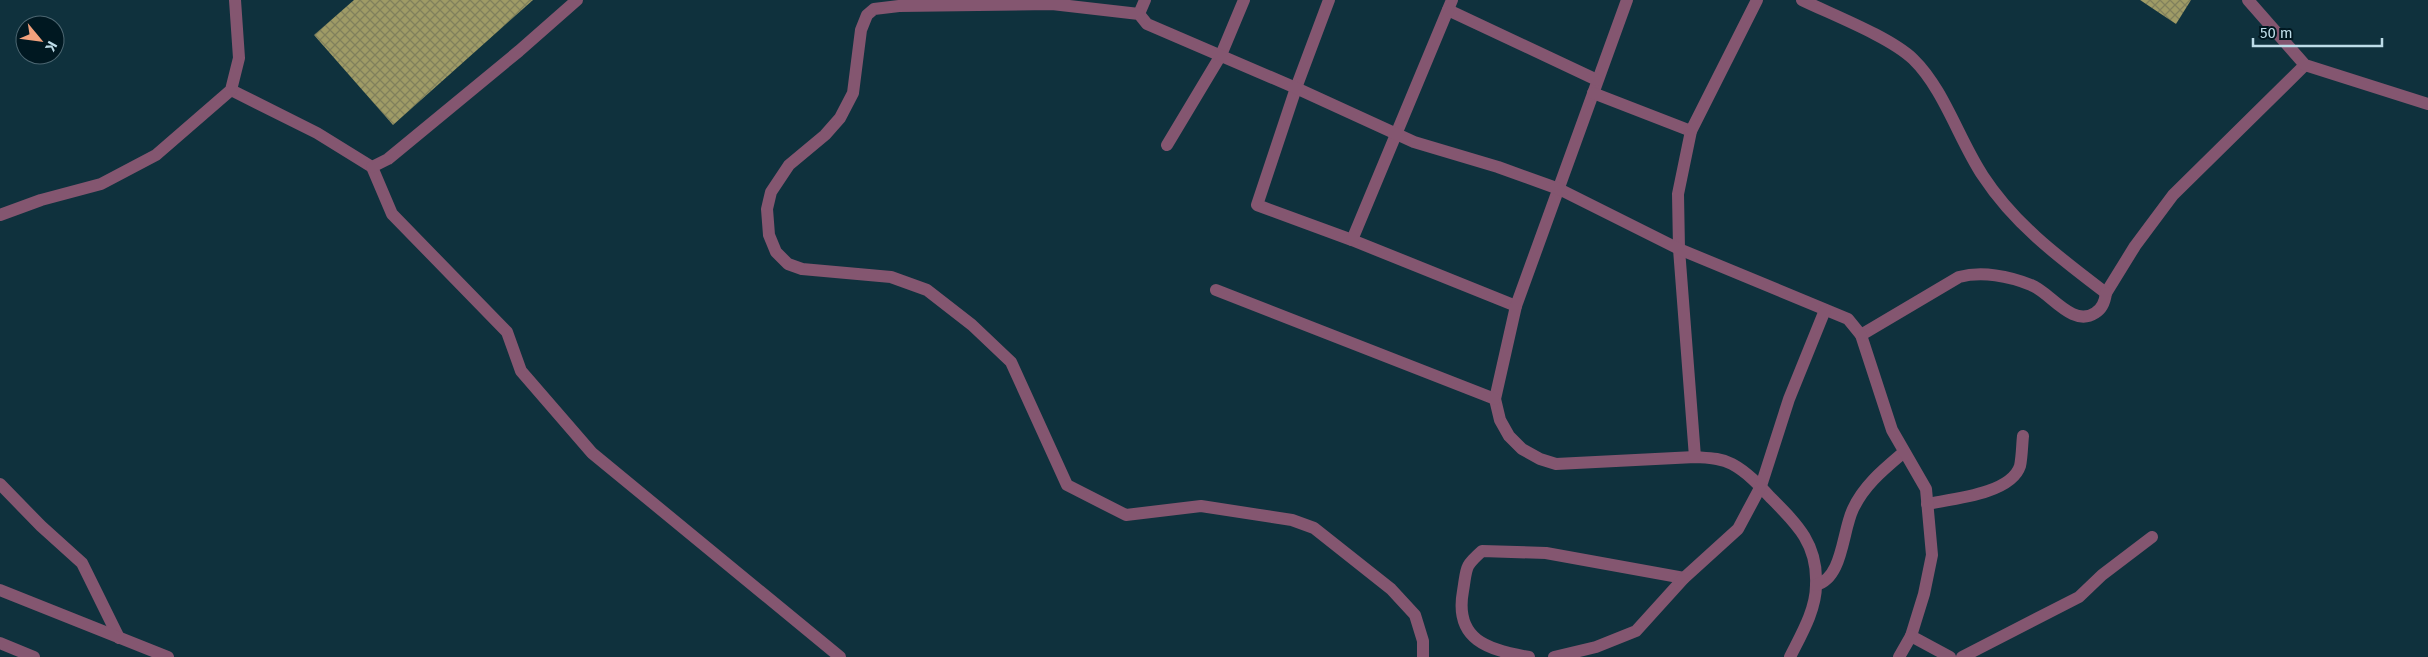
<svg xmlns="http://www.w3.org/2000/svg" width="2428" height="657" font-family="'Fira Sans',sans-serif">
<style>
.building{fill:url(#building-cross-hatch)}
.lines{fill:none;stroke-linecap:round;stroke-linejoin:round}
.minor{stroke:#845670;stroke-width:12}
</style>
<defs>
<pattern id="building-cross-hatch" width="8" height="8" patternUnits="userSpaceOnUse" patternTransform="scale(1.25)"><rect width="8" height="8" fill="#9f9b66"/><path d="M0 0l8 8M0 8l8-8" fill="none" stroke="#80805c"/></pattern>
</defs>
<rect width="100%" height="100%" fill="#0f313d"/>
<g class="building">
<polygon points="354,0 533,0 393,125 314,35"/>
<polygon points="2140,0 2191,0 2176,24"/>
</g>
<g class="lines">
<g class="minor">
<polyline points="1329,0 1296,88 1257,205 1352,240 1516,306"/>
<path d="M1627,0L1516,306L1495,399L1500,420L1509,436L1522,449L1540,459L1556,464L1695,457C1708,458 1721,458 1732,464C1747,472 1759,485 1770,497C1797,524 1818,544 1816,585C1816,610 1801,635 1790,657"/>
<path d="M1802,0C1833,15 1890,37 1913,59C1944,89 1959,140 1983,176C2015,225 2060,258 2106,293L2135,246L2173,195L2305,65"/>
<polyline points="2248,0 2305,65 2428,104"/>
<polyline points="1448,10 1597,80"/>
<polyline points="1139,14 1145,0"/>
<polyline points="231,90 317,133 372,167 392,214 507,332 521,371 592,453 840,657"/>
<polyline points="1593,93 1691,131"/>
<polyline points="1167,145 1221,55 1244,0"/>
<polyline points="372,167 388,159 519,51 577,0"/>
<polyline points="0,215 41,200 101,184 156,155 231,90 239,58 235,0"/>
<polyline points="1352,240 1452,0"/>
<polyline points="1216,290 1495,399"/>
<path d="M1861,335L1959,277C1982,271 2009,276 2031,285C2050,292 2072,328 2095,313C2102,309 2105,301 2106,293"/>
<polyline points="1695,457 1679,249 1678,194 1691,131 1757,0"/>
<polyline points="0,484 41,526 82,563 119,638"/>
<path d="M1927,504C1952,499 2011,494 2020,466C2022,457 2022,445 2023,436"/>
<path d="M1816,585C1843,578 1842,532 1853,509C1864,485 1884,469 1904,452"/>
<polyline points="0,590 168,657"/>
<polyline points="0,643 34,657"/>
<polyline points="1423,657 1423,641 1415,615 1391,589 1314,528 1292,520 1201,506 1126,515 1067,485 1011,362 972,325 927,290 891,277 802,269 788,264 776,252 769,235 767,209 771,192 789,165 825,135 840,118 853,93 861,30 867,15 874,9 899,6 1052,4 1139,14 1147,24 1296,88 1414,142 1498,167 1559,189 1679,249 1848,319 1861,335 1892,430 1926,489 1932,555 1924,594 1911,636 1950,657"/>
<path d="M1529,657C1488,650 1454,640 1463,591C1467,567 1464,567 1482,551L1546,553L1684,578"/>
<polyline points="1554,657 1596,647 1636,631 1684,578 1738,529 1761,486 1789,399 1825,310"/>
<polyline points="1899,657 1911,636"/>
<polyline points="1962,657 2079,597 2102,575 2152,537"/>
</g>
</g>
<g transform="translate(40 40) rotate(119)"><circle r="24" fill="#001821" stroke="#4c6671"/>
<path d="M0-4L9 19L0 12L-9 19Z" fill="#f1a17d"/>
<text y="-8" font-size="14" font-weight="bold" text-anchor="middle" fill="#bddce8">K</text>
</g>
<path d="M2253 38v8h129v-8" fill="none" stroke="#bddce8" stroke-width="2.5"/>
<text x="2260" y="38" font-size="15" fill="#bddce8" stroke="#001821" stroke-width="4" paint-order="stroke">50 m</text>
</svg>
